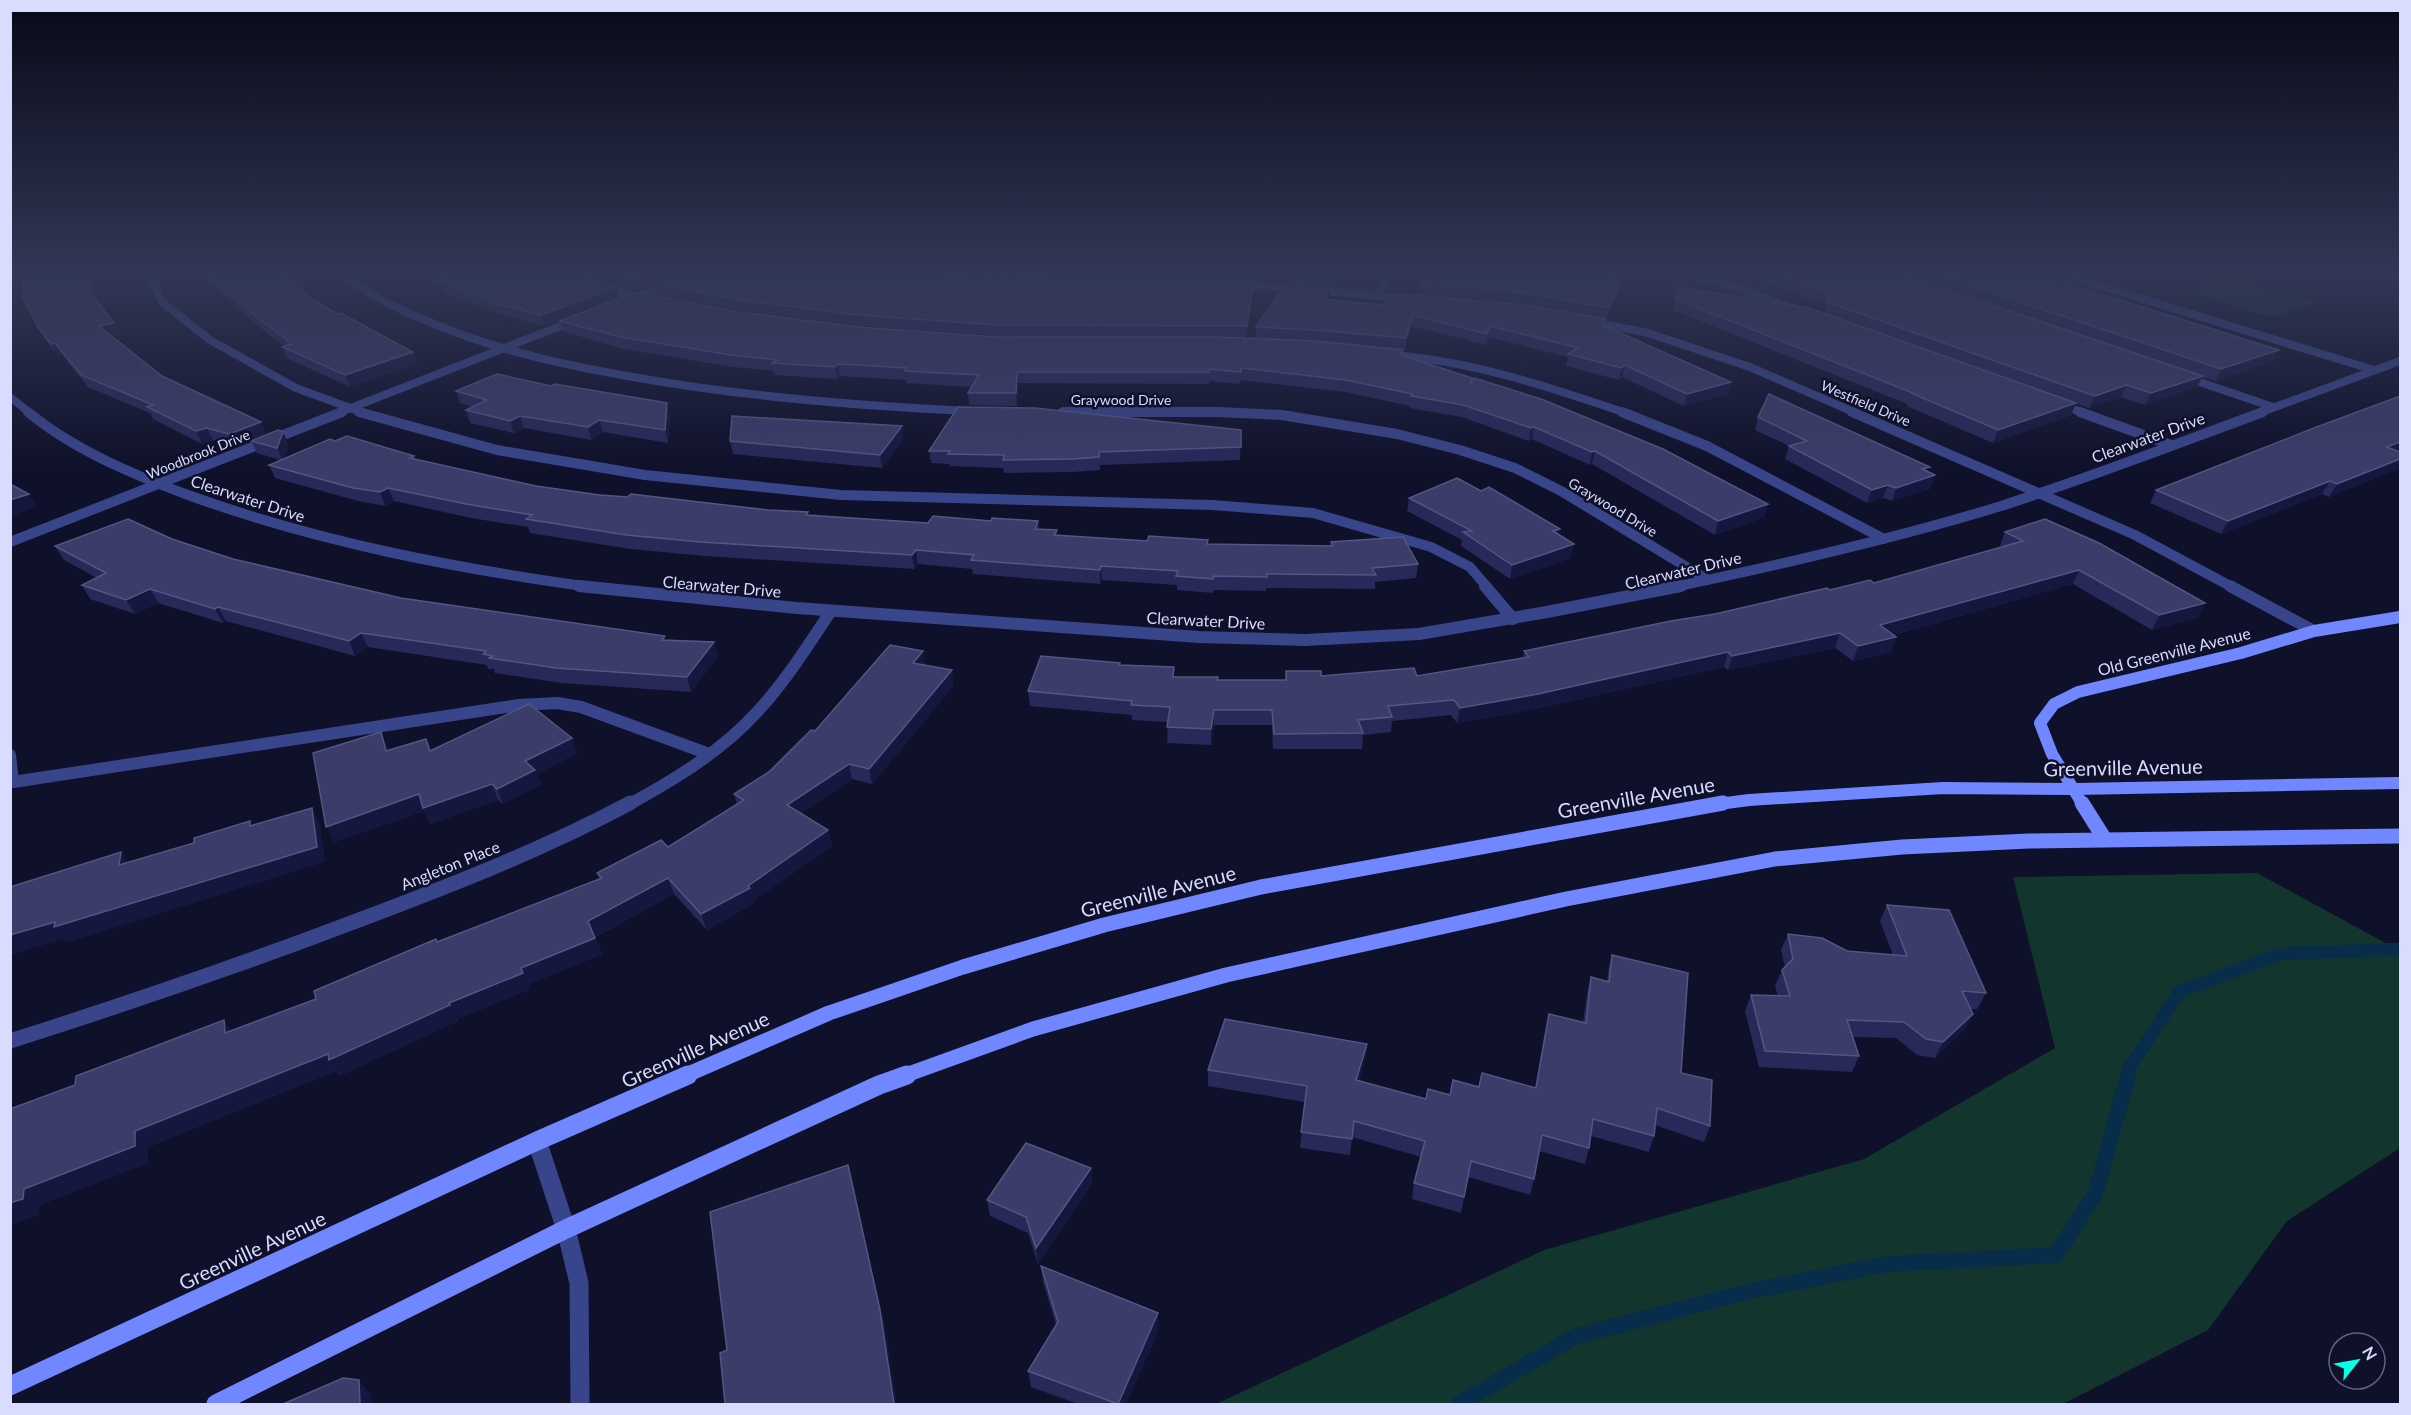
<svg xmlns="http://www.w3.org/2000/svg" width="2411" height="1415" font-family="Lato,sans-serif">
<style>
.green{fill:#12352d}
.lines{fill:none;stroke-linecap:round;stroke-linejoin:round}
.stream-far1{stroke:#082d4a;stroke-width:13}
.stream{stroke:#082d4a;stroke-width:16}
.lane-far2{stroke:#39458b;stroke-width:8}
.lane-far1{stroke:#39458b;stroke-width:10}
.lane{stroke:#39458b;stroke-width:12}
.street-far4{stroke:#39458b;stroke-width:8}
.street-far3{stroke:#39458b;stroke-width:10}
.street-far2{stroke:#39458b;stroke-width:12}
.street-far1{stroke:#39458b;stroke-width:15}
.street{stroke:#39458b;stroke-width:19}
.secondary-far2{stroke:#7087ff;stroke-width:12}
.secondary-far1{stroke:#7087ff;stroke-width:15}
.secondary{stroke:#7087ff;stroke-width:19}
.wall{fill:#282859}
.shaded-wall{fill:#16173e}
.building{fill:#3b3c6a;stroke:#545582;stroke-width:1.5}
.labels{text-anchor:middle;dominant-baseline:central;stroke-width:5;stroke-linejoin:round;paint-order:stroke}
.far-street-label{font-size:14px;fill:#d9dbff;stroke:#0f102a}
.street-label{font-size:16px;fill:#d9dbff;stroke:#0f102a}
.near-street-label{font-size:20px;fill:#d9dbff;stroke:#0f102a}
</style>
<rect width="100%" height="100%" fill="#0f102a"/>
<g class="green">
<polygon points="2234,284 2259,287 2318,303 2277,315 2264,315 2189,292 2207,286"/>
<polygon points="2257,873 2400,951 2400,1148 2287,1221 2208,1330 2063,1404 1216,1404 1544,1250 1864,1159 2055,1048 2013,877"/>
</g>
<g class="lines">
<polyline class="stream-far1" points="2127,1076 2130,1067 2179,992 2280,954 2400,949"/>
<polyline class="stream" points="1459,1404 1576,1336 1751,1291 1888,1264 2056,1255 2096,1192 2128,1075"/>
<g class="lane-far2">
<polyline points="149,273 162,302 210,340 296,388 364,413"/>
<polyline points="1681,273 1732,286 1795,309"/>
<polyline points="2058,273 2374,370"/>
<polyline points="601,287 645,298"/>
<path d="M1391,355C1472,361 1550,387 1626,413"/>
<polyline points="2059,404 2084,413"/>
</g>
<g class="lane-far1">
<polyline points="359,412 497,450 645,475 841,495 1213,505 1313,513 1431,547 1470,567 1487,587"/>
<polyline points="1622,412 1707,446 1884,539"/>
<polyline points="2080,412 2171,445"/>
</g>
<g class="lane">
<polyline points="1485,586 1513,619"/>
<polyline points="10,755 13,782 519,705 557,703 581,707 709,754"/>
</g>
<g class="street-far4">
<path d="M341,273C368,295 399,310 432,323C496,350 564,365 633,377C745,397 858,406 971,411"/>
<polyline points="1236,285 1297,288"/>
<polyline points="1314,290 1410,299"/>
<polyline points="1377,295 1391,273"/>
<polyline points="629,300 698,273"/>
<polyline points="1588,321 1648,333 1750,367 1856,413"/>
<polyline points="2185,377 2273,407"/>
<polyline points="10,397 30,413"/>
<polyline points="1063,412 1243,413"/>
<polyline points="338,413 576,320"/>
<polyline points="2259,413 2400,361"/>
</g>
<g class="street-far3">
<path d="M28,412C74,450 132,474 188,495C318,542 453,568 590,587"/>
<polyline points="1063,412 1218,412 1282,415 1397,434 1460,450 1515,468 1561,491 1708,580"/>
<polyline points="1852,412 2135,535 2232,587"/>
<polyline points="10,542 342,412"/>
<path d="M1674,587C1784,564 1894,539 2001,506C2089,478 2176,444 2263,412"/>
</g>
<g class="street-far2">
<polyline points="579,586 797,608 1199,637 1305,640 1419,634 1547,612 1681,586"/>
<polyline points="2230,586 2314,631"/>
<path d="M628,805C674,780 722,751 758,711C786,681 808,645 831,611"/>
</g>
<path class="street-far1" d="M10,1041C130,1003 249,962 367,917C457,883 546,848 630,803"/>
<polyline class="street" points="537,1141 566,1229 579,1283 580,1404"/>
<g class="secondary-far2">
<polyline points="1711,805 1749,800 1943,788 2075,789 2400,783"/>
<polyline points="2083,805 2052,754 2040,723 2054,704 2078,692 2241,653 2314,631 2400,617"/>
</g>
<g class="secondary-far1">
<polyline points="2082,803 2104,838"/>
<polyline points="684,1076 829,1013 963,967 1104,925 1261,887 1723,803"/>
<polyline points="903,1076 1033,1029 1226,975 1566,899 1775,859 1902,847 2029,841 2400,836"/>
</g>
<g class="secondary">
<polyline points="10,1386 537,1141 688,1075"/>
<polyline points="216,1404 566,1229 879,1085 907,1075"/>
</g>
</g>
<g class="wall">
<polygon points="23,273 95,273 98,299 96,300 120,334 111,336 162,376 261,422 235,447 213,440 202,444 153,419 150,413 88,387 62,355 58,356 44,338 23,297"/>
<polygon points="204,273 282,273 315,302 413,352 417,363 350,387 287,358 282,347 284,346 258,326 207,280"/>
<polygon points="415,273 516,273 526,278 619,297 544,326 503,315 445,294 443,286"/>
<polygon points="581,273 684,273 637,290"/>
<polygon points="934,273 1255,273 1254,281 973,277"/>
<polygon points="1293,273 1344,273 1336,286 1293,282"/>
<polygon points="1742,273 1896,273 2032,318 1899,273 2023,273 2273,361 2216,381 2202,377 2197,387 2145,405 2121,397 2089,408 2076,403 2071,415 1993,443 1907,406 1907,404 1673,310 1675,299 1824,313 1826,305"/>
<polygon points="972,278 1253,283 1252,293 1247,338 1233,338 1245,338 1245,343 1403,350 1402,355 1472,382 1768,504 1764,517 1715,535 1592,464 1590,465 1532,439 1529,441 1462,417 1410,408 1410,406 1345,392 1241,380 1240,384 1209,381 1209,384 1018,383 1017,406 969,405 968,393 972,387 906,383 906,380 840,376 837,379 775,375 774,371 734,367 624,349 564,332 560,321 739,312 859,327 997,337 1076,337 998,336 862,326 743,311 659,295 656,284"/>
<polygon points="1622,278 1620,289 1607,319 1525,304 1419,294 1421,283"/>
<polygon points="1330,298 1329,299 1381,305 1603,325 1731,382 1728,394 1684,406 1622,377 1619,380 1566,366 1568,357 1488,337 1486,345 1412,326 1405,350 1316,341 1256,338 1256,327"/>
<polygon points="456,391 670,415 668,443 603,432 591,440 524,428 514,433 470,423 466,410 473,407 460,403"/>
<polygon points="1758,417 1930,467 1928,472 1935,475 1930,489 1892,501 1883,498 1867,503 1785,459 1789,446 1755,430"/>
<polygon points="1241,430 1240,460 1100,465 1100,470 1074,472 1004,473 1003,468 950,466 950,464 931,463 929,451"/>
<polygon points="903,439 882,468 733,454 730,441"/>
<polygon points="251,441 289,445 284,459 335,441 414,456 415,459 536,486 600,495 809,516 928,523 991,521 1038,521 1039,529 1057,530 1057,535 1147,541 1208,540 1208,544 1330,546 1331,542 1418,564 1416,578 1375,582 1375,589 1266,588 1266,591 1214,590 1213,593 1177,590 1177,585 1102,580 1100,584 973,574 972,569 918,564 914,569 705,556 630,549 530,533 528,527 471,518 394,501 385,506 358,501 275,478 269,465 280,460 257,453"/>
<polygon points="2400,452 2400,468 2329,497 2322,494 2221,534 2150,503 2156,490"/>
<polygon points="1409,498 1559,535 1571,558 1510,579 1461,546 1462,540 1407,511"/>
<polygon points="2005,532 2205,603 2197,618 2152,630 2073,584 1893,635 1896,637 1891,652 1853,661 1835,648 1728,670 1724,667 1535,709 1457,723 1451,715 1392,721 1391,732 1363,735 1362,749 1273,749 1272,725 1214,725 1211,745 1167,743 1168,722 1132,720 1132,715 1030,706 1028,691 1120,663 1120,665 1174,677 1218,680 1285,680 1286,671 1321,676 1417,676 1523,658 1524,651 1715,614 1830,590 1874,583 2002,547 2000,546"/>
<polygon points="172,539 233,559 401,598 667,640 714,642 718,656 691,692 562,683 495,673 494,669 488,669 487,665 368,647 355,656 226,621 223,623 158,603 135,614 90,599 82,585 97,578 64,560 55,546"/>
<polygon points="926,665 954,685 872,784 852,779 801,813 828,830 832,846 753,901 754,903 707,930 674,894 595,937 602,954 529,984 530,989 457,1019 458,1021 339,1076 336,1071 148,1147 148,1163 39,1205 38,1215 10,1225 75,1085 231,1031 316,999 437,942 599,879 597,873 668,847 737,804 734,794 769,772 815,731"/>
<polygon points="381,732 389,750 577,753 537,774 541,785 503,804 498,800 430,824 424,811 334,842"/>
<polygon points="1887,905 1986,993 1977,1009 1971,1009 1973,1014 1964,1030 1935,1058 1917,1055 1896,1038 1853,1037 1859,1056 1852,1072 1759,1067 1745,1011 1751,995 1778,996 1775,986 1782,970 1785,967 1781,950 1788,934 1847,951 1893,955 1880,921"/>
<polygon points="1612,955 1681,1073 1710,1126 1704,1142 1655,1125 1654,1136 1649,1152 1591,1136 1589,1148 1585,1164 1539,1151 1534,1179 1530,1195 1468,1177 1461,1213 1412,1199 1414,1183 1421,1157 1352,1137 1350,1155 1300,1148 1305,1102 1208,1086 1208,1070 1367,1044 1365,1060 1359,1081 1426,1099 1450,1095 1479,1087 1535,1088 1545,1031 1549,1014 1583,1023 1587,993 1591,977 1607,981 1608,971"/>
<polygon points="1091,1168 1092,1184 1038,1264 1028,1233 990,1216 987,1200"/>
<polygon points="1041,1266 1159,1329 1126,1404 1078,1404 1031,1387 1028,1371 1056,1325 1043,1282"/>
</g>
<g class="shaded-wall">
<polygon points="91,273 95,273 98,299 94,300 88,289"/>
<polygon points="652,273 684,273 637,290 634,280"/>
<polygon points="1339,273 1344,273 1336,286 1337,276"/>
<polygon points="1622,278 1620,289 1607,319 1609,308"/>
<polygon points="1253,283 1252,293 1247,338 1247,326"/>
<polygon points="616,287 619,297 544,326 541,315"/>
<polygon points="1330,287 1330,298 1322,310 1323,299"/>
<polygon points="1413,315 1412,326 1405,350 1406,338"/>
<polygon points="114,323 120,334 104,337 99,326"/>
<polygon points="1490,326 1488,337 1486,345 1487,334"/>
<polygon points="55,343 62,355 58,356 51,344"/>
<polygon points="2279,350 2273,361 2216,381 2221,369"/>
<polygon points="413,352 417,363 350,387 345,375"/>
<polygon points="838,364 840,376 837,379 835,367"/>
<polygon points="1625,365 1622,377 1619,380 1621,368"/>
<polygon points="1017,372 1018,383 1017,406 1016,393"/>
<polygon points="2203,376 2197,387 2145,405 2151,393"/>
<polygon points="1731,382 1728,394 1684,406 1687,394"/>
<polygon points="2127,385 2121,397 2089,408 2095,396"/>
<polygon points="667,403 670,415 668,443 665,430"/>
<polygon points="2076,403 2071,415 1993,443 1998,430"/>
<polygon points="520,416 524,428 514,433 510,421"/>
<polygon points="599,420 603,432 591,440 588,427"/>
<polygon points="261,422 266,434 235,447 229,434"/>
<polygon points="902,426 903,439 882,468 880,455"/>
<polygon points="1534,427 1532,439 1529,441 1531,428"/>
<polygon points="207,428 213,440 202,444 196,431"/>
<polygon points="283,432 289,445 283,461 277,448"/>
<polygon points="2400,442 2400,451 2387,447"/>
<polygon points="1595,451 1592,464 1590,465 1592,452"/>
<polygon points="2400,459 2400,468 2329,497 2337,484"/>
<polygon points="1930,467 1926,478 1935,475 1930,489 1892,501 1896,488 1922,469"/>
<polygon points="2330,481 2322,494 2221,534 2228,521"/>
<polygon points="1888,485 1883,498 1867,503 1872,490"/>
<polygon points="388,488 394,501 385,506 380,492"/>
<polygon points="29,494 37,507 10,516 10,500"/>
<polygon points="1768,504 1764,517 1715,535 1718,521"/>
<polygon points="1560,529 1557,543 1553,531"/>
<polygon points="1574,544 1571,558 1510,579 1512,565"/>
<polygon points="916,550 918,564 914,569 912,555"/>
<polygon points="1101,566 1102,580 1100,584 1100,570"/>
<polygon points="2079,570 2073,584 1874,640 1880,625"/>
<polygon points="150,589 158,603 135,614 126,600"/>
<polygon points="2205,603 2197,618 2152,630 2159,615"/>
<polygon points="218,607 226,621 223,623 215,609"/>
<polygon points="361,633 368,647 355,656 349,641"/>
<polygon points="1840,633 1835,648 1728,670 1732,656"/>
<polygon points="1896,637 1891,652 1853,661 1858,646"/>
<polygon points="714,642 718,656 691,692 687,677"/>
<polygon points="923,651 926,665 913,663"/>
<polygon points="1728,652 1724,667 1535,709 1457,723 1460,708"/>
<polygon points="952,670 954,685 872,784 869,769"/>
<polygon points="1214,710 1214,725 1211,745 1211,729"/>
<polygon points="381,732 388,747 393,767 386,751"/>
<polygon points="572,738 577,753 537,774 541,785 503,804 497,789 525,761"/>
<polygon points="849,764 852,779 791,820 787,805"/>
<polygon points="492,784 498,800 430,824 424,811 334,842 326,827 419,794"/>
<polygon points="312,808 320,823 325,862 66,943 63,939 10,955 10,935"/>
<polygon points="828,830 832,846 753,901 754,903 707,930 701,914 748,886"/>
<polygon points="121,852 132,868 119,865"/>
<polygon points="668,878 674,894 594,937 588,921"/>
<polygon points="595,938 602,954 529,984 530,989 457,1019 458,1021 339,1076 336,1071 148,1147 148,1163 39,1205 38,1215 10,1225 10,1203 24,1189 135,1131 449,1003 521,968"/>
<polygon points="1973,1014 1964,1030 1935,1058 1943,1042"/>
<polygon points="224,1020 235,1037 225,1033"/>
<polygon points="1367,1044 1365,1060 1354,1096 1356,1080"/>
<polygon points="848,1165 885,1326 897,1404 894,1404"/>
<polygon points="1091,1168 1092,1184 1038,1264 1036,1248"/>
<polygon points="1158,1313 1159,1329 1126,1404 1118,1404"/>
<polygon points="359,1380 371,1395 371,1404 360,1404"/>
</g>
<g class="building">
<polygon points="23,273 91,273 92,289 88,289 114,323 99,326 162,376 261,422 229,434 207,428 196,431 147,407 153,405 81,375 55,343 51,344 38,327 23,297"/>
<polygon points="206,273 282,273 315,302 318,302 337,314 341,313 413,352 345,375 282,347 292,344 253,314"/>
<polygon points="434,273 516,273 526,278 541,273 571,273 616,287 541,315 499,304 442,283 450,281"/>
<polygon points="612,273 652,273 634,280"/>
<polygon points="684,273 918,273 972,278 1253,283 1247,326 997,325 860,315 741,300 656,284"/>
<polygon points="1310,273 1339,273 1337,276"/>
<polygon points="1439,273 1593,273 1622,278 1609,308 1526,293 1421,283"/>
<polygon points="1773,273 1896,273 2203,376 2151,393 2127,385 2095,396 1827,302 1829,294"/>
<polygon points="1933,273 2023,273 2056,284 2064,282 2279,350 2221,369"/>
<polygon points="1286,283 1330,287 1323,299 1381,305 1402,294 1525,305 1605,319 1602,325 1731,382 1687,394 1625,365 1621,368 1568,354 1578,348 1490,326 1487,334 1413,315 1406,338 1316,330 1256,327"/>
<polygon points="1679,287 1809,308 2076,403 1998,430 1911,393 1913,393 1675,299"/>
<polygon points="635,292 739,312 859,327 997,337 1209,337 1245,338 1244,344 1248,338 1315,341 1403,350 1401,355 1472,378 1470,384 1474,378 1541,399 1663,449 1768,504 1718,521 1595,451 1592,452 1534,427 1531,428 1463,405 1411,396 1412,394 1346,380 1241,368 1241,372 1209,369 1209,372 1017,372 1016,393 968,393 979,375 905,371 907,368 838,364 835,367 772,363 777,360 731,355 621,337 560,321"/>
<polygon points="497,374 551,386 555,384 667,403 665,430 599,420 588,427 520,416 510,421 466,410 487,400 456,391"/>
<polygon points="1769,394 1930,467 1922,469 1935,475 1896,488 1888,485 1872,490 1789,446 1807,441 1758,417"/>
<polygon points="2400,396 2400,442 2387,447 2400,452 2400,459 2337,484 2330,481 2228,521 2156,490 2314,428"/>
<polygon points="958,407 1035,408 1241,430 1241,447 1099,452 1099,457 1073,459 1003,460 1004,455 948,454 950,451 929,451"/>
<polygon points="732,416 902,426 880,455 730,441"/>
<polygon points="278,430 283,432 277,448 251,441"/>
<polygon points="347,436 414,456 410,458 536,486 600,495 627,497 631,494 768,510 808,512 806,515 928,523 933,516 991,521 992,518 1038,521 1035,529 1057,530 1054,535 1147,541 1149,536 1208,540 1207,544 1333,546 1331,542 1403,537 1418,564 1372,568 1376,575 1267,574 1267,577 1214,576 1213,579 1176,576 1178,571 1101,566 1100,570 971,560 974,555 916,550 912,555 701,542 626,535 526,519 532,515 466,504 388,488 380,492 353,488 269,465 330,439 335,441"/>
<polygon points="1457,478 1481,491 1489,487 1560,529 1553,531 1574,544 1512,565 1463,532 1472,531 1409,498"/>
<polygon points="10,484 29,494 10,500"/>
<polygon points="128,519 172,539 233,559 401,598 665,636 662,640 714,642 687,677 556,668 489,658 493,656 483,654 486,651 361,633 349,641 218,607 215,609 150,589 126,600 82,585 106,573 55,546"/>
<polygon points="2045,519 2099,543 2205,603 2159,615 2079,570 1880,625 1896,637 1858,646 1840,633 1732,656 1728,652 1538,694 1460,708 1454,700 1388,706 1392,717 1358,720 1363,733 1274,734 1272,710 1214,710 1211,729 1167,727 1170,707 1131,705 1132,701 1028,691 1041,656 1120,663 1119,665 1174,667 1173,677 1218,677 1217,680 1286,680 1286,671 1321,671 1321,676 1414,668 1417,676 1529,657 1524,651 1671,621 1715,614 1827,588 1830,590 1870,580 1874,583 2023,541 2005,532"/>
<polygon points="890,645 923,651 913,663 952,670 869,769 849,764 787,805 828,830 748,886 750,888 701,914 668,878 588,921 595,938 521,968 523,973 449,1003 450,1005 329,1060 328,1054 135,1131 135,1146 24,1189 23,1199 10,1203 10,1109 75,1085 76,1076 224,1020 225,1033 316,999 314,991 436,939 437,942 602,878 597,873 661,840 668,847 744,800 734,794 769,772 811,730 815,731"/>
<polygon points="529,704 572,738 525,761 535,770 497,789 492,784 423,808 419,794 326,827 313,753 381,732 386,751 426,739 430,751"/>
<polygon points="312,808 317,847 54,927 55,922 10,935 10,887 121,852 119,865 194,843 194,838 250,821 250,826"/>
<polygon points="1887,905 1949,910 1986,993 1962,991 1973,1014 1943,1042 1926,1039 1904,1022 1847,1020 1859,1056 1765,1051 1751,995 1790,996 1782,970 1793,959 1788,934 1822,938 1847,951 1907,956"/>
<polygon points="1612,955 1688,973 1681,1073 1712,1080 1710,1126 1657,1108 1654,1136 1593,1119 1589,1148 1542,1135 1534,1179 1471,1161 1464,1197 1414,1183 1425,1141 1354,1121 1352,1139 1301,1132 1307,1086 1208,1070 1225,1019 1367,1044 1356,1080 1426,1099 1428,1089 1450,1095 1453,1080 1479,1087 1482,1073 1536,1088 1549,1014 1586,1023 1591,977 1609,982"/>
<polygon points="1026,1143 1091,1168 1036,1248 1026,1217 987,1200"/>
<polygon points="848,1165 880,1310 894,1404 725,1404 720,1353 727,1350 710,1212"/>
<polygon points="1041,1266 1158,1313 1118,1404 1028,1371 1058,1322"/>
<polygon points="343,1378 359,1380 360,1404 283,1404"/>
</g>
<linearGradient id="sky" x2="0" y2="1"><stop stop-color="#080917"/><stop offset="0.58" stop-color="#313755"/><stop offset="1" stop-color="#313755" stop-opacity="0"/></linearGradient>
<rect width="2411" height="471" fill="url(#sky)"/>
<g class="labels">
<g class="far-street-label">
<text x="1121" y="399">Graywood Drive</text>
<text transform="translate(1866 403) rotate(23)">Westfield Drive</text>
<text transform="translate(198 454) rotate(-22)">Woodbrook Drive</text>
<text transform="translate(1613 507) rotate(31)">Graywood Drive</text>
</g>
<g class="street-label">
<text transform="translate(2148 437) rotate(-20)">Clearwater Drive</text>
<text transform="translate(248 498) rotate(18)">Clearwater Drive</text>
<text transform="translate(1683 570) rotate(-13)">Clearwater Drive</text>
<text transform="translate(722 586) rotate(5)">Clearwater Drive</text>
<text transform="translate(1206 620) rotate(3)">Clearwater Drive</text>
<text transform="translate(2174 651) rotate(-14)">Old Greenville Avenue</text>
<text transform="translate(450 865) rotate(-22)">Angleton Place</text>
</g>
<g class="near-street-label">
<text transform="translate(2123 767) rotate(-1)">Greenville Avenue</text>
<text transform="translate(1636 797) rotate(-10)">Greenville Avenue</text>
<text transform="translate(1158 891) rotate(-14)">Greenville Avenue</text>
<text transform="translate(695 1049) rotate(-24)">Greenville Avenue</text>
<text transform="translate(252 1250) rotate(-25)">Greenville Avenue</text>
</g>
</g>
<rect width="2411" height="1415" fill="none" stroke="#d9dbff" stroke-width="24"/>
<g transform="translate(2357 1361) rotate(59)"><circle r="28" fill="#0f102a" stroke="#60617f" stroke-width="1.5"/>
<path d="M0-4.5L10 22L0 15L-10 22Z" fill="#05ffe9"/>
<text y="-9" font-size="16" font-weight="bold" text-anchor="middle" fill="#d9dbff">N</text>
</g>
</svg>
